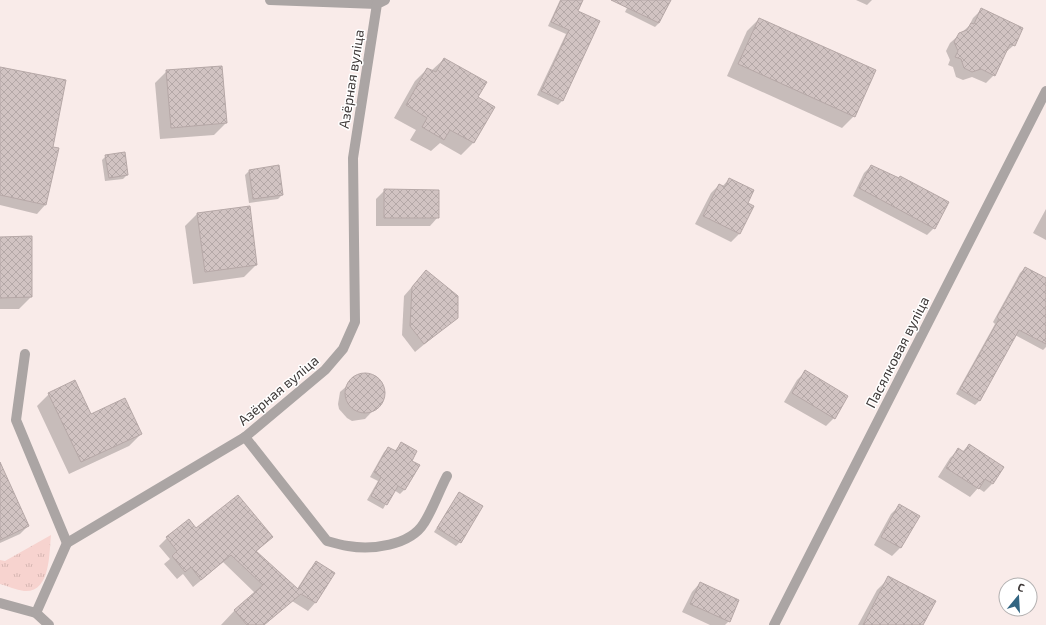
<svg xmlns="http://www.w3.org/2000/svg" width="1046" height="625" font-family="'Exo 2',sans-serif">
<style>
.grass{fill:url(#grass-tufts)}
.shadow{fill:#0003}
.building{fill:url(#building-cross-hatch);stroke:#b6a8a7}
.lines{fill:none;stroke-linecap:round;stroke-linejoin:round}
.service{stroke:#aba5a4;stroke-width:10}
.minor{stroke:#aba5a4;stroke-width:10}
.labels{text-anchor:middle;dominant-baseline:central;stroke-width:3;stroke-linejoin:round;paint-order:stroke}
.street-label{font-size:14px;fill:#3f3a39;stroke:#fff}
</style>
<defs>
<pattern id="grass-tufts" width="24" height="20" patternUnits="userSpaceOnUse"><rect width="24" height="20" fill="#f7d3cf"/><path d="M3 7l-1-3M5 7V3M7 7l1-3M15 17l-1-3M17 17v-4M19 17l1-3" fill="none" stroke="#d5b6b2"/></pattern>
<pattern id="building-cross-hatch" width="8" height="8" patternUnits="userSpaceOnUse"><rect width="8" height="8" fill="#d1c3c2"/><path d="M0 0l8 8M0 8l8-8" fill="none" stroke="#b4a8a7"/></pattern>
</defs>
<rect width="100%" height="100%" fill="#f9ebe9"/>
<path class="grass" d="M51,535C49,553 51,593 24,591C16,590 8,586 0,584V560L5,561Z"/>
<g class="shadow">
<polygon points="560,0 582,0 576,11 599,22 562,101 558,105 537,95 566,34 548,26"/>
<polygon points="631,0 670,0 659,23 655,27 625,12"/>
<polygon points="856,0 872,0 867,5"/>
<polygon points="982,9 1014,45 1005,53 994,75 986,83 972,77 963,80 956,77 953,67 948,65 950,60 946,51 950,43 969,26 973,18"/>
<polygon points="759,19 854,116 842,128 727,76 747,31"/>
<polygon points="444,59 477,97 494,107 473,143 461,155 440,143 431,151 410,140 416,130 394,118 415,81 427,69 431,71"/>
<polygon points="0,68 51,148 45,205 37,214 0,205"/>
<polygon points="167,71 226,123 214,135 160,139 155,83"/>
<polygon points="106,156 127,175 123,179 105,181 102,160"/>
<polygon points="871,166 934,228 927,235 853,196 864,173"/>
<polygon points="249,171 282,195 278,199 249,203 245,175"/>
<polygon points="729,179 747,203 740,233 731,242 695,224 711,193 719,185 722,187"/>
<polygon points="385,190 438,217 430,226 376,226 376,199"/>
<polygon points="249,207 256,265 244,277 193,284 185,226 197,214"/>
<polygon points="1046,209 1046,240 1033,233"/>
<polygon points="0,238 31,297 19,309 0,309"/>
<polygon points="1025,268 1046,279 1046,347 1043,350 1015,335 980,400 975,405 956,394 995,324 993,322 1020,273"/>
<polygon points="418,280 457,317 415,352 402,335 404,296"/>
<polygon points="805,372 834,418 826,426 784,402 797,380"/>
<polygon points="363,375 375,378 383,388 383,400 365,419 352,421 347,418 339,409 338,404 340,392 358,376"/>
<polygon points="49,394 91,416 141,434 129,446 69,474 37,406"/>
<polygon points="401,443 411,461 418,465 404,490 400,494 394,490 383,509 367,500 378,481 370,477 384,452 388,448 394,452"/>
<polygon points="969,445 992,484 984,492 978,488 970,497 938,477 950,458 958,450 962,452"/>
<polygon points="0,485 28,526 20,534 0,543"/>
<polygon points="459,493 460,542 456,546 434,532"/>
<polygon points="899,506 900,548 892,556 874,545 891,514"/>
<polygon points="196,530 272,537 256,552 297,589 309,570 316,563 334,573 315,603 308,611 292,601 264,625 221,625 235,610 255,593 223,562 193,587 183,574 177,579 164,564 170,559 159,546 167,538"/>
<polygon points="889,578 922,625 858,625 877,590"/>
<polygon points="700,583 729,621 725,625 710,625 682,612 692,592"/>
</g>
<g class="building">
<polygon points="561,0 583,0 578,11 600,21 563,101 541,91 569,30 551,22"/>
<polygon points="611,0 671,0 659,23"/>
<polygon points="981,8 1023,28 1015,46 1010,44 995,76 981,69 972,72 964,68 961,59 955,57 958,51 954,42 959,33 967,30 971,23 974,24"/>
<polygon points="759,18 876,70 855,117 738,64"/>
<polygon points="444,58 487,82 478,97 495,107 474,143 450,130 444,140 422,127 427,118 406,105 427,68 436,72"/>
<polygon points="222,66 227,123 171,128 166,70"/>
<polygon points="0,67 66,80 53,147 59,148 46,205 0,195"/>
<polygon points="125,152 128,175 109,178 105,155"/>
<polygon points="279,165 283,195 253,199 249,170"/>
<polygon points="871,165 899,178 900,176 949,202 935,229 859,188"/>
<polygon points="729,178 754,190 748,203 754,206 740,234 703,216 719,184 725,187"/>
<polygon points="384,189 439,190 439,218 384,218"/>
<polygon points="250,206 257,265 205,272 197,213"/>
<polygon points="32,236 32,297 0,298 0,237"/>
<polygon points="1025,267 1046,278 1046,344 1019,330 980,401 960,389 999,319 997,317"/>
<polygon points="426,270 458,296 458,318 424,344 410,326 412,287"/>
<polygon points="805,370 848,396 835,419 792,393"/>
<circle cx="365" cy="393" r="20"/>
<polygon points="75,380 91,414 125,398 142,434 81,462 48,393"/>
<polygon points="401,442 417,451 412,461 420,465 405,490 398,486 387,505 371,496 381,477 374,472 388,447 396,451"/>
<polygon points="969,444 1004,467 993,484 985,479 979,489 946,468 958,448 964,452"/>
<polygon points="0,462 29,526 0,540"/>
<polygon points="459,492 483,506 461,543 437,528"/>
<polygon points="238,495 273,537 256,551 298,589 316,561 335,573 316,603 301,594 264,625 247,625 234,610 263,585 231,555 201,580 191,567 185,572 172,556 177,551 166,537 189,519 196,528"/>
<polygon points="899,504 920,516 901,548 881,537"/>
<polygon points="888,576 936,601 923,625 863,625"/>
<polygon points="700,582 739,600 730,622 690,604"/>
</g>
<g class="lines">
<path class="service" d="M245,437L327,541C334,543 341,545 348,546C371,550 410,546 424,523C433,509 439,491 447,476"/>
<g class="minor">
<polyline points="270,0 377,4"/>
<polyline points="25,354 16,420 67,543"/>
<polyline points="0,603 36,613 49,625"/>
<polyline points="36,613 67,543 245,437 325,370 343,349 355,322 353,158 377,4 385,0"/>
<polyline points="774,625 1046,91"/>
</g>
</g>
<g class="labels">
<g class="street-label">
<text transform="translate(351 79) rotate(-81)">Азёрная вуліца</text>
<text transform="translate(897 352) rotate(-63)">Пасялковая вуліца</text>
<text transform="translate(278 390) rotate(-40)">Азёрная вуліца</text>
</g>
</g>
<g transform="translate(1018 597) rotate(18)"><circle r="19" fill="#ffffff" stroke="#b2b0b0"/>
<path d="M0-3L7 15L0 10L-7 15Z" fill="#326582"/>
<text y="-6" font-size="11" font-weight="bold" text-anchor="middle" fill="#3f3a39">С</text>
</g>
</svg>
